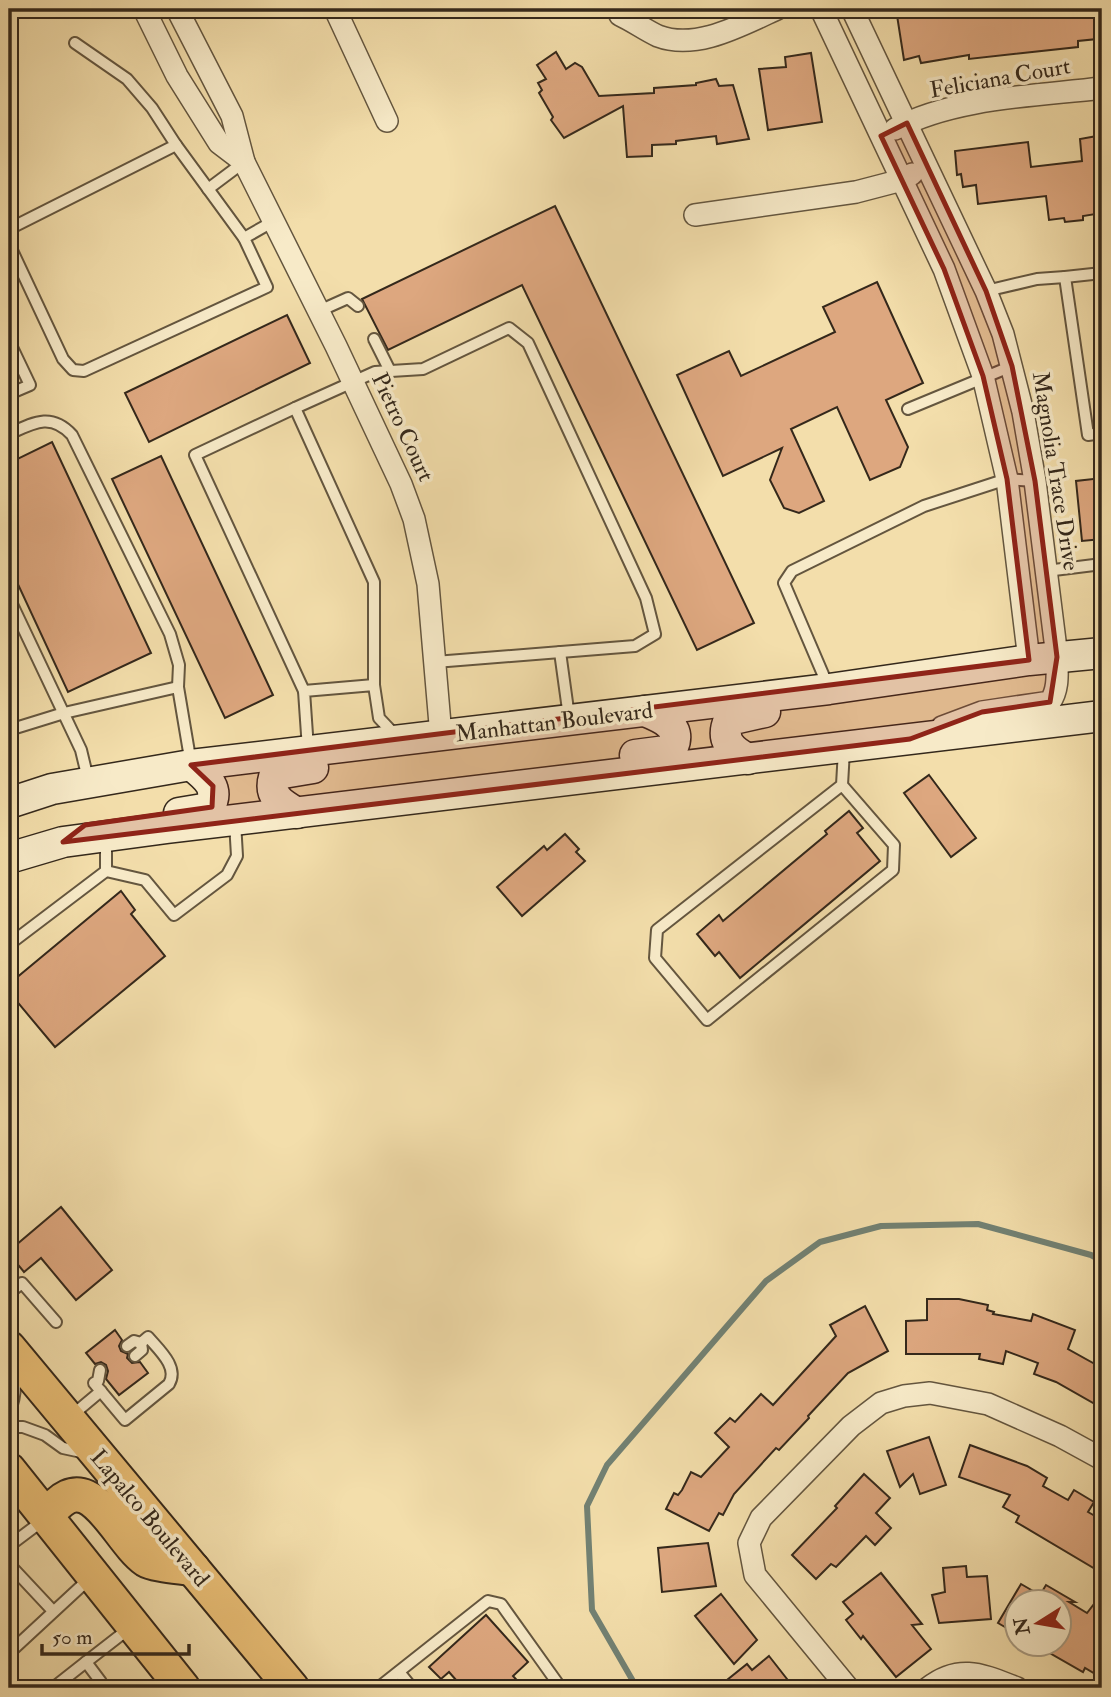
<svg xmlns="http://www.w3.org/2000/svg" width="1111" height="1697" font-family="'IM FELL Double Pica',serif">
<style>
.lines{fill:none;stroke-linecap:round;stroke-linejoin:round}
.stream{stroke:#728173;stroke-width:6}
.building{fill:#dda77f;stroke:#34281b;stroke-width:2}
.lane-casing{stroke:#64563f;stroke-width:14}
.street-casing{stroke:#64563f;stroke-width:24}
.secondary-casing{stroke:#34281b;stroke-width:33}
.primary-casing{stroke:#34281b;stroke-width:37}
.lane{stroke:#f7eac8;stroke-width:10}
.street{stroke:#f7eac8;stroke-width:21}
.secondary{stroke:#f7eac8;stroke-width:30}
.primary{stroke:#eabf76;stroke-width:33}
.marked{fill:#8f2418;fill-opacity:0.2;stroke:#8f2418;stroke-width:5;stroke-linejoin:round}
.labels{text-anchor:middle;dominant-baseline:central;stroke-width:7;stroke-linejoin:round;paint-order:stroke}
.street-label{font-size:23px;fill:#34281b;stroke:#f7eac8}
</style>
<rect width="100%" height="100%" fill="#f3deab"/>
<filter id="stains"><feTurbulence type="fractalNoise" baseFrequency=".00286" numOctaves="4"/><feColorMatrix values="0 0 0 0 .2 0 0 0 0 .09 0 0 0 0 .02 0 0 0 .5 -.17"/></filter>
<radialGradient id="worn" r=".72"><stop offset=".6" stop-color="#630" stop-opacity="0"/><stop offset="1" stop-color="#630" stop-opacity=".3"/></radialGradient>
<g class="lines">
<polyline class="stream" points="637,1688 592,1610 587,1506 607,1465 766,1281 820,1242 881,1226 978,1224 1091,1255 1102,1261"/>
</g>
<g class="building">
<polygon points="896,9 1094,9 1097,39 1078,41 1078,47 969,59 969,55 921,63 919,56 904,60"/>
<polygon points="556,52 566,69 575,63 582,67 599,96 654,93 654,88 696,85 696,83 716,79 719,86 733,85 749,139 717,144 716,136 676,141 676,144 652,145 652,156 627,157 623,106 564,138 551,120 553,117 539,93 542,90 538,83 546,79 537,65"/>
<polygon points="811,53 822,122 768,130 759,69 786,67 785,57"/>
<polygon points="1097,136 1102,178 1102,213 1083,216 1083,220 1065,222 1064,218 1049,220 1046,196 978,204 976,185 963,187 961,174 957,175 955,151 1028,142 1031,167 1082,161 1080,139"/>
<polygon points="555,206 754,623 697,650 522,285 388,350 362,299"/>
<polygon points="877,282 923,383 886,400 908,447 900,467 870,480 837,407 791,429 824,501 799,513 784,508 770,480 782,448 723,476 677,375 729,351 741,376 835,332 823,307"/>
<polygon points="287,315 310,363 149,442 125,393"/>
<polygon points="52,442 151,653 68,692 9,565 9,463"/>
<polygon points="161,456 273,695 225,718 112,479"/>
<polygon points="1102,478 1102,539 1082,541 1076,481"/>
<polygon points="929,775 976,838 951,857 904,793"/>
<polygon points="849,811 863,828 857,833 880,861 740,978 719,952 715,956 697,934 719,915 723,921 827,834 825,831"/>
<polygon points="565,834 579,849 576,852 585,861 522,916 497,887 544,846 547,850"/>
<polygon points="121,891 135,910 131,914 165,956 55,1047 9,992 9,984"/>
<polygon points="61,1207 112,1270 76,1300 41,1258 24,1272 9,1254 9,1251"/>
<polygon points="927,1299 959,1299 988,1305 987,1310 994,1312 993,1314 1031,1321 1033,1314 1075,1330 1068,1349 1102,1368 1102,1408 1056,1382 1034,1374 1038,1363 1006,1351 1003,1364 979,1359 980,1354 906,1354 906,1321 927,1320"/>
<polygon points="865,1306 888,1351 848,1373 808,1416 809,1418 779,1450 776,1448 734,1494 723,1515 719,1513 709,1531 666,1509 674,1493 678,1495 682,1490 691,1472 701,1477 729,1447 715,1433 730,1418 735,1422 761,1394 773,1405 836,1336 830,1325"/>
<polygon points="115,1330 122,1340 119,1346 121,1351 128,1354 127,1358 132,1363 140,1362 148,1373 119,1395 106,1379 108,1371 106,1365 101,1362 95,1364 86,1353"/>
<polygon points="929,1437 946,1485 920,1494 913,1474 900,1487 887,1451"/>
<polygon points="970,1445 1027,1466 1047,1478 1043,1486 1068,1500 1074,1490 1094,1502 1088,1512 1102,1520 1102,1573 1016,1522 1019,1516 1003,1507 1010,1495 959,1477"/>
<polygon points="864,1474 890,1498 876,1513 891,1528 875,1545 866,1536 836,1567 831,1564 816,1579 792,1555 837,1508 835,1506"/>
<polygon points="708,1543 716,1586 662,1592 658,1548"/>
<polygon points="966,1566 967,1577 987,1576 991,1619 939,1623 932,1595 945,1592 943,1568"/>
<polygon points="881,1573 922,1624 912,1625 931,1649 896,1677 863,1636 861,1639 846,1620 853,1614 843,1602"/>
<polygon points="1021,1584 1040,1595 1046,1585 1075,1602 1069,1602 1087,1613 1094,1604 1102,1612 1102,1678 1085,1668 1083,1672 1034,1644 1059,1644 1059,1602 1017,1602 1017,1634 998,1623"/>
<polygon points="721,1594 757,1640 734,1664 695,1616"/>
<polygon points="486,1615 528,1662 513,1676 524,1688 463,1688 449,1672 441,1679 429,1667"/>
<polygon points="769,1656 794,1688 717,1688 747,1664 752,1670"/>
</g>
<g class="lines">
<g class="lane-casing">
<g id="lane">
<polyline points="176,145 244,238"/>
<polyline points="208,189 244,162"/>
<polyline points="9,229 176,145 152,108 127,79 75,43"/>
<polyline points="9,244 63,359 73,370 84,371 267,287 244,238 274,221"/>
<polyline points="1102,273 1065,277 1088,435 1102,433"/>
<polyline points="986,291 1037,279 1065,277"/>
<polyline points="319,311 348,298 358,306"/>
<polyline points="374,339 390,371"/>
<polyline points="9,341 30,385 9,394"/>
<polyline points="295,408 195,455 304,691"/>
<polyline points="908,409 1012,366"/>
<path d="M9,434C33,423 51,412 72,435L170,634L179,665L178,687"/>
<polyline points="1046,571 1102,564"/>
<polyline points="9,598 81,750 88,779"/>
<polyline points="560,652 569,717"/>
<polyline points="374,685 374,582 295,408 375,372 423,369 509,328 528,343 646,598 655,634 635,646 435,662"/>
<polyline points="828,686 784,583 792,571 924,506 1007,479 1035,481"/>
<polyline points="9,730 64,713 178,687 191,764"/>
<polyline points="308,749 304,691 374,685 379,718 396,736"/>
<polyline points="842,785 657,930 655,958 707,1020 893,870 894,845 842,785 844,750"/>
<polyline points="106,871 145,880 174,915 227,875 237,856 235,822"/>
<polyline points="9,941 15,940 106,871 106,837"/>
<polyline points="9,1293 22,1283 56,1322"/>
<polyline points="135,1356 142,1350 141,1343"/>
<path d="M100,1370L98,1381L94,1383L125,1420L169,1384C179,1367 159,1350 148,1337L141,1343L134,1341L127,1346"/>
<path d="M9,1412C16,1398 16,1383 13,1368"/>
<polyline points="70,1417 101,1391"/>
<polyline points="9,1427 23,1427 45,1435 63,1448 86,1453"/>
<polyline points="9,1546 45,1519"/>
<polyline points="9,1564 53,1611"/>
<polyline points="9,1653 89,1579"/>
<polyline points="399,1672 412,1688"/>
<polyline points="53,1688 86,1662"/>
<polyline points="100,1688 101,1682 86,1662 131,1627"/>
<polyline points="378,1688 488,1601 501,1604 561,1688"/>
</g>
</g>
<g class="street-casing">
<g id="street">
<polyline points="144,9 177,76 219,143 244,162"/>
<polyline points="177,9 232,116 244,162 336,346 401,484 414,519 428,584 441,736"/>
<polyline points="335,9 387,121"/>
<polyline points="821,9 944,269 983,376 1007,479 1029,660"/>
<path d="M852,9L986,291L1003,334L1023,412L1035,481L1057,657C1057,673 1059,689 1050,702L982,712L942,727"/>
<path d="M620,15C633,21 645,30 658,36C697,51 743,24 777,9"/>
<path d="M895,129C955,97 1036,96 1102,88"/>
<polyline points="695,215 856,192 902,180 912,174"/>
<polyline points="848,1688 755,1575 749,1543 761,1518 851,1426 881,1403 904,1396 930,1393 988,1404 1060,1436 1102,1459"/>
<path d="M928,1688C960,1663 983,1675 1017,1688"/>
</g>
</g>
<g class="secondary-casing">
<g id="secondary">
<path d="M635,755L666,751L673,747C682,726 662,718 645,711"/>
<path d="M748,759C731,750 720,740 729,720L765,712"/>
<polyline points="9,803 52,789 191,765 829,689 1029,660 1102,653"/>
<path d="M179,813L209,808C221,788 206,777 191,765"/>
<path d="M297,813C282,804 268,797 274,777L283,773L313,768"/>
<polyline points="9,858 63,842 167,828 1102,716"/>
</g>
</g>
<g class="primary-casing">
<g id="primary">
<polyline points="9,1348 292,1688"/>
<polyline points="9,1470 183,1688"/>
<path d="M47,1517C88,1456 115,1538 146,1560C154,1565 182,1567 193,1569"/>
</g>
</g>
<use href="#lane" class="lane"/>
<use href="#street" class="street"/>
<use href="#secondary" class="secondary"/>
<use href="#primary" class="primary"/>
</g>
<path class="marked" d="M907,123L986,291L1012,366L1035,481L1057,657L1050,702L982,712L910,739L63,842L85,825L212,807L213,786L191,765L1029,660L1007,479L983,376L944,269L881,136Z"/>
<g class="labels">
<g class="street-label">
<text transform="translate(1000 78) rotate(-10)">Feliciana Court</text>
<text transform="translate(403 427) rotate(65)">Pietro Court</text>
<text transform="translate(1056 471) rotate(81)">Magnolia Trace Drive</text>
<text transform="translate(554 722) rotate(-7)">Manhattan Boulevard</text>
<text transform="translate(150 1518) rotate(50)">Lapalco Boulevard</text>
</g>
</g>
<rect width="1111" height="1697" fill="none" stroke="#f3deab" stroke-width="35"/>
<rect x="10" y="10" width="1090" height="1676" fill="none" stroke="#34281b" stroke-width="3.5"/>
<rect x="18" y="18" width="1076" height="1662" fill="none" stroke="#34281b" stroke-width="2"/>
<g transform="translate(1038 1623) rotate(259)"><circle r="33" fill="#f7eac8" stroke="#a99c83" stroke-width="2"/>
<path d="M0-5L12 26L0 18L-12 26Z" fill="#8f2418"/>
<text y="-10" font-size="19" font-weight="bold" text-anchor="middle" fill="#34281b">N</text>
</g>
<path d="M42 1644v10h147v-10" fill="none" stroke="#34281b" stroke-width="3.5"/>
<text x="52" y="1644" font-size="21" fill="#34281b" stroke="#f7eac8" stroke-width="5" paint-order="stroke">50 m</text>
<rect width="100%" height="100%" filter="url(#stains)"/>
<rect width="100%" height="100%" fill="url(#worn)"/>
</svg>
